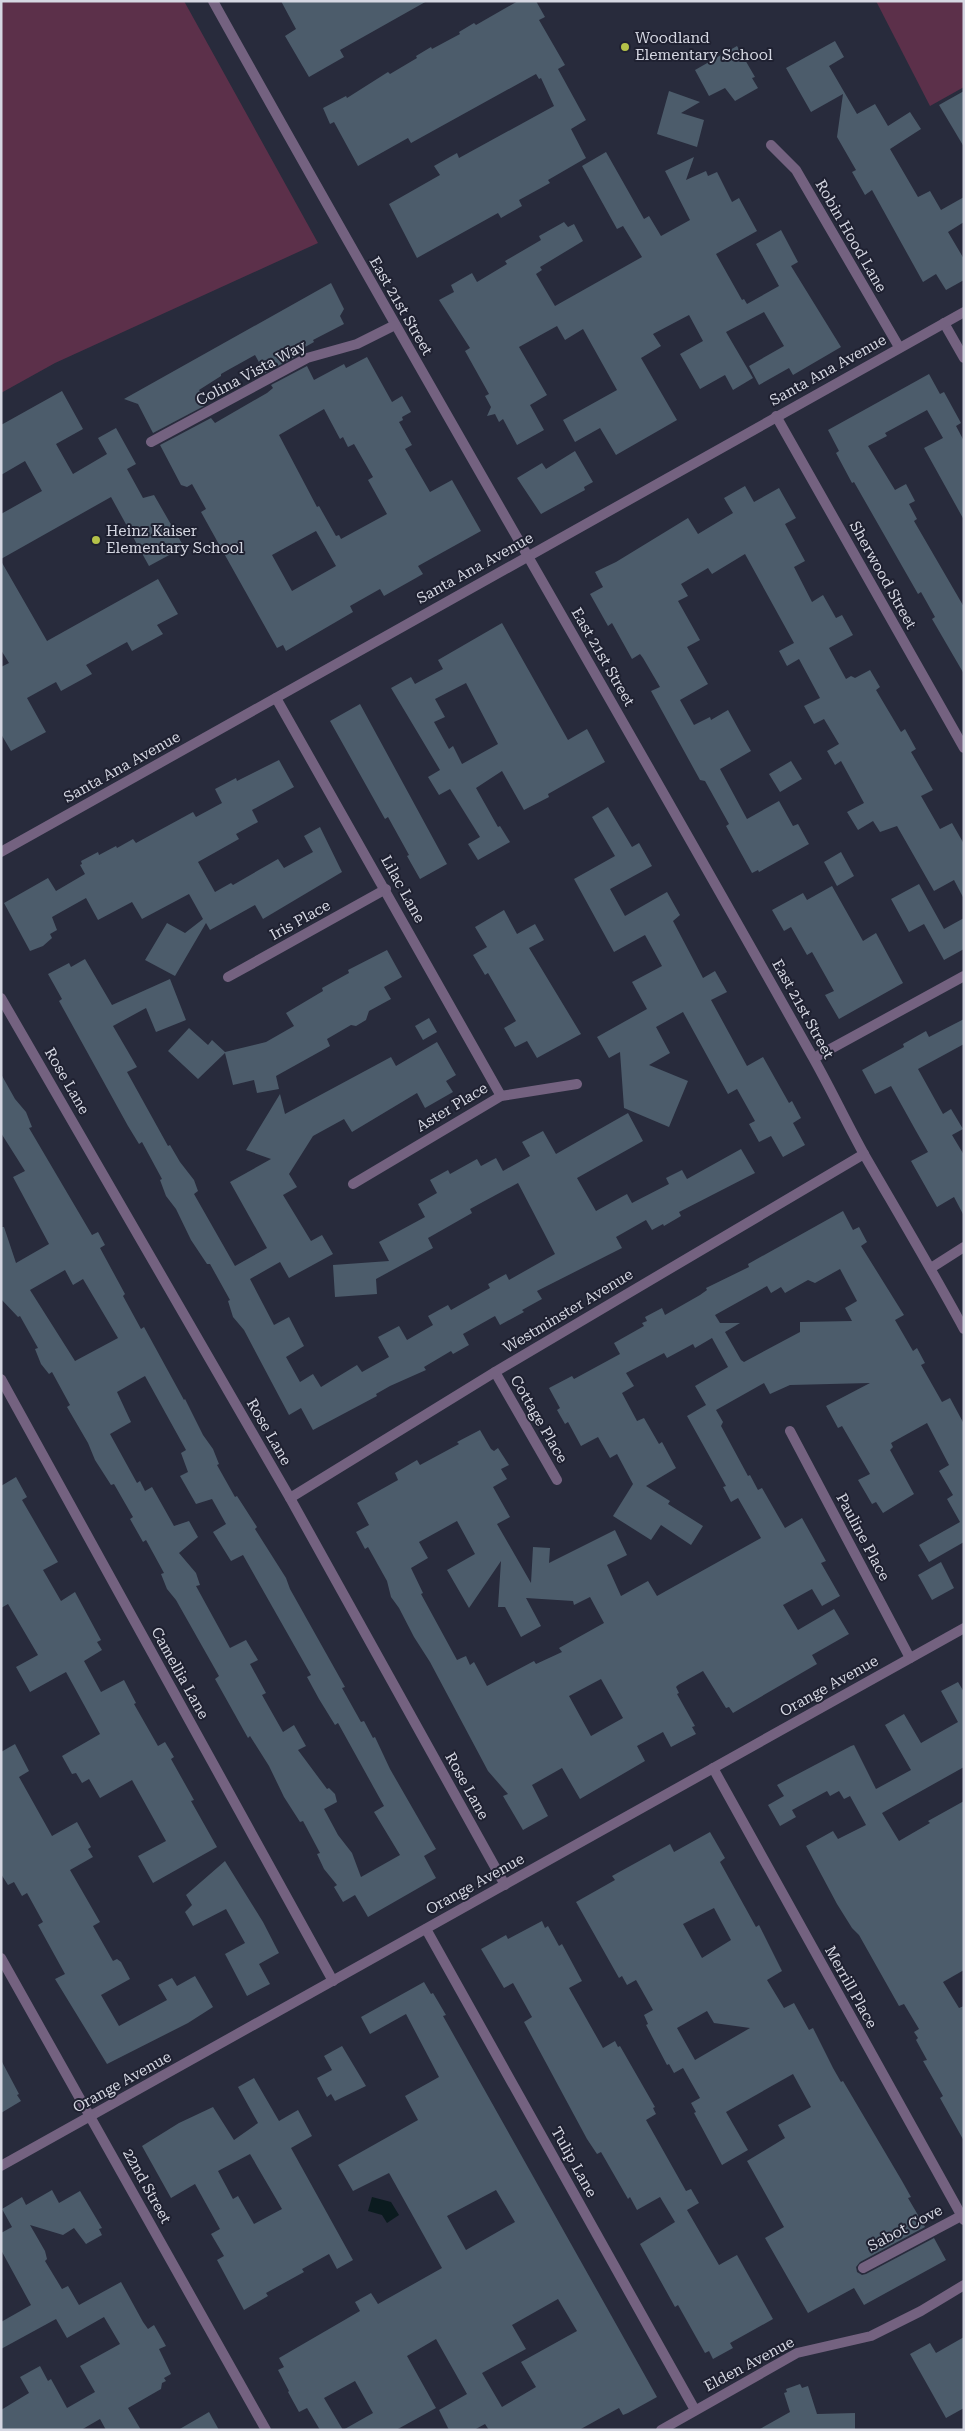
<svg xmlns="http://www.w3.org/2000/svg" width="965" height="2431" font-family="'Roboto Serif',serif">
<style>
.green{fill:#5c304a}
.water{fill:#0b1b1f}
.building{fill:#4c5c6b;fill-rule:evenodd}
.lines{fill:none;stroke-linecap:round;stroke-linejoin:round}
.minor{stroke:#746280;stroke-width:10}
.tertiary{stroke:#746280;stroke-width:10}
.poi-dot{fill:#b5c249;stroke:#1f2131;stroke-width:2}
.labels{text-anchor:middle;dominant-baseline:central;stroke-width:4;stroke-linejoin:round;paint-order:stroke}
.poi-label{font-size:15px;fill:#d5d7e2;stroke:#1f2131;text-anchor:start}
.street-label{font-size:15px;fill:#d5d7e2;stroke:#1f2131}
</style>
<rect width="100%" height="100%" fill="#282b3c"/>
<g class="green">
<polygon points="1,1 184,1 318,243 55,363 1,393"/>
<polygon points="876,1 964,1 964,87 930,106"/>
</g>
<polygon class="water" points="372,2197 391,2202 399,2215 387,2223 382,2215 368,2211"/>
<g class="building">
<polygon points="281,1 427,1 340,50 344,57 309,77 285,36 296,29"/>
<polygon points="518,1 536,1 545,17 539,20 565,65 558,69 586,120 571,129 586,158 548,180 550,183 519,200 522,206 501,218 498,213 417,258 389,204 440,175 434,166 457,153 459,158 554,106 541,78 539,79 536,74 411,143 408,138 358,166 334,122 330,124 323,108 346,96 347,98 388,72 390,74 417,58 416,56 431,47 432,49 460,34 459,32 474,23 476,25"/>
<polygon points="835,41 844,57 829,66 857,114 875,104 888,126 910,112 921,129 890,149 918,197 930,191 941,210 964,197 964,222 948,232 964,259 964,280 946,290 936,274 923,282 872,190 865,195 852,172 856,170 837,137 843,94 811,112 786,68"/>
<polygon points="737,46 755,77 752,78 758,88 735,101 725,88 709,96 695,70"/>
<polygon points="669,91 700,102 681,113 704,120 697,147 657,134"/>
<polygon points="964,91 964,147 939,105"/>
<polygon points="606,152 644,219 649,216 661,236 690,220 665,171 694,157 686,180 706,171 708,176 717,172 732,202 739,198 757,231 716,254 742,300 744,299 747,304 779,286 756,244 781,230 798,262 791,266 841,347 793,375 789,368 759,385 749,366 784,346 764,312 726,332 753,378 733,390 725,375 700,389 680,354 703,341 689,315 653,334 661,346 641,358 677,420 616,455 600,428 575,442 563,420 617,390 583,329 565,340 557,326 519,347 547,395 530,405 544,430 517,445 503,419 499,422 495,414 487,416 491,407 485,396 489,394 465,351 470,348 439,300 454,292 451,285 472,273 477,282 507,264 505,261 541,240 539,236 564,222 568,227 574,224 583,241 540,267 542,270 536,274 555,306 642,257 623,226 617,229 582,166"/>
<polygon points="331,283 344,309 340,316 344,324 313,340 314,342 298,351 300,354 265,373 255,355 228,370 221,374 221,376 199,390 201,394 199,395 204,406 153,433 138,404 124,399"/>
<path d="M367,357L392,402L402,396L411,412L402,417L403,420L399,422L412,445L405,449L430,492L452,480L481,531L418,566L423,574L384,596L380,589L350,606L353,612L286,651L283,645L277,648L221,548L201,512L206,509L192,484L187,487L181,485L160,445L211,418L215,423L267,393L273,388L271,385L307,366L314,380L344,364L346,368ZM324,409L340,439L343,437L348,447L354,444L373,477L368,480L387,514L341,539L339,535L336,536L319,506L317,507L279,435ZM316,531L336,566L292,591L272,555Z"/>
<polygon points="929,374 940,394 944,392 961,423 956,426 964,441 964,520 924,448 943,438 927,410 885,433 887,436 868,446 895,490 906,484 915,501 909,504 917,519 914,521 964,607 964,674 932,619 935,617 921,592 918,594 854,482 852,483 836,453 839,451 828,430"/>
<polygon points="62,391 83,429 56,444 73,474 107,454 98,438 116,428 136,464 127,469 143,498 154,495 184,547 149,566 111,497 1,559 1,514 42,491 25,461 1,475 1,425"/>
<polygon points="575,451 593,482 584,487 585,490 541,514 517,478 542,463 546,469"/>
<polygon points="745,486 754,502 779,488 796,518 785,524 805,561 794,567 812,602 823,595 836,618 842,615 853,635 829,648 846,679 851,676 855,678 870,670 880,687 876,690 901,732 905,729 916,749 911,752 933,790 921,796 940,829 952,823 964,844 964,899 954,880 934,891 897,826 880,832 873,821 858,830 847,812 864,803 841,761 835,765 827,751 839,744 824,719 814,724 804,706 820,698 799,659 787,666 779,651 794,643 745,554 712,574 708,568 681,584 688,596 678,601 700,640 687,647 708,684 680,700 694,725 710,717 711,720 728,710 744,739 751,751 720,769 747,819 779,801 793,826 798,824 809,844 759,872 758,870 752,873 726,826 729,824 705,781 700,780 651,691 660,687 643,658 640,654 632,659 612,623 608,626 590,594 603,587 595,572 616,562 688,518 698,534 733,513 724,498"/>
<polygon points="1,561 47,641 158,579 178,614 157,625 163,634 132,651 127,642 86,665 92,674 61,691 56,682 27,698 46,732 11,751 1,734 1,667 9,663 1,650"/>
<path d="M502,623L568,740L587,729L605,762L548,794L549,797L524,810L502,771L476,788L498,827L500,826L510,842L478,860L468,844L480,837L450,789L439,795L428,777L440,770L391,688L411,677L415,684L443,669L438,660ZM466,683L498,744L462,764L453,746L449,749L434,722L445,717L435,699Z"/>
<polygon points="360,704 447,864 420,879 407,856 409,855 388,817 385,819 330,721"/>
<polygon points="279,760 294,787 252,810 258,822 236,834 239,839 198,862 215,892 231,883 233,885 278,859 284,868 313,852 304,836 320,827 342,872 263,919 255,905 210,930 206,923 175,976 145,960 167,923 185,933 203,919 189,894 142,919 132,902 98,920 86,898 52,917 57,930 50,934 52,938 43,946 30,951 4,903 48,878 56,891 85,874 80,865 82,864 81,861 98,852 99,855 116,846 117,848 133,839 136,843 193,812 196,817 222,803 215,789 236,778 237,781"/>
<polygon points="791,761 802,779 780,792 769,774"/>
<polygon points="608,807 632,847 639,843 652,866 610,889 625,916 667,892 680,915 673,921 703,978 715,971 727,992 711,1000 747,1066 763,1057 789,1103 792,1101 801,1118 793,1123 805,1145 783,1157 771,1136 759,1142 749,1124 755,1121 737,1089 728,1094 683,1012 656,1027 670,1053 649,1065 688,1081 669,1127 624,1108 620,1052 609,1058 597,1037 647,1009 632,982 662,966 645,935 614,952 574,879 615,856 592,817"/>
<polygon points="841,852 854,876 837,886 824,862"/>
<polygon points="919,884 944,929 964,918 964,949 944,960 924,924 909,932 891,899"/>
<polygon points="832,886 863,941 876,933 903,983 839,1019 825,995 834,991 812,952 807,955 791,927 784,931 772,910 803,893 807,900"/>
<polygon points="504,910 517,934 535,924 544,940 529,948 581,1034 537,1058 527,1041 515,1047 504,1028 516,1021 488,973 485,975 473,955 487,947 475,927"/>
<polygon points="387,950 402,977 384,987 391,999 369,1011 366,1020 356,1026 351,1025 327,1039 330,1046 276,1076 279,1089 257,1093 254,1080 233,1085 225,1053 198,1079 168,1051 189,1028 208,1045 212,1040 225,1052 266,1042 294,1026 286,1013 323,991 322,988 349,973 348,970"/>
<polygon points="85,959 112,1005 170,979 186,1020 156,1032 146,1008 113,1026 137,1067 127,1072 168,1146 170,1145 180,1162 194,1180 198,1191 194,1194 235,1266 267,1248 230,1182 271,1159 246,1150 280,1094 285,1114 391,1057 396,1066 437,1042 456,1075 446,1081 453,1092 425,1108 417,1093 352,1132 344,1119 313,1136 289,1174 297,1187 283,1195 311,1241 322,1235 333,1254 289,1278 280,1262 250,1279 274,1325 289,1317 304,1346 286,1357 300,1382 313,1374 321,1387 357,1365 362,1372 389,1357 378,1337 399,1326 407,1340 433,1325 428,1316 448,1305 451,1310 490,1288 488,1284 506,1274 509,1280 555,1254 518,1183 470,1209 472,1213 428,1238 433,1248 376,1279 377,1294 335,1297 333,1265 389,1261 379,1242 425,1217 418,1204 437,1193 430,1180 448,1170 450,1174 477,1159 481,1166 496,1158 503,1171 530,1156 522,1142 543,1131 556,1154 628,1113 643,1141 577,1178 596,1211 627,1194 632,1203 669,1184 666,1178 682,1170 687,1179 741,1149 755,1173 679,1212 681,1216 664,1226 663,1224 652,1230 646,1220 616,1237 622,1248 537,1291 542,1299 522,1310 524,1312 500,1325 495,1316 463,1334 469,1345 453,1354 451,1351 424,1367 426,1370 390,1386 376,1394 377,1396 313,1430 301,1408 289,1415 244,1330 233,1317 228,1301 230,1300 210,1264 207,1264 191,1240 176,1209 166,1196 160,1180 162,1179 142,1142 139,1144 128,1126 59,1001 62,999 48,974 69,963 71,967"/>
<polygon points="429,1018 437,1032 423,1040 415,1026"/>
<polygon points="964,1019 964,1044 918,1069 943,1114 951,1109 963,1129 952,1135 964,1155 964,1216 954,1197 937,1207 911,1161 928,1152 916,1131 891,1086 875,1094 862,1070 904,1047 903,1044 926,1031 929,1037"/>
<path d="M1,1074L15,1099L26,1112L32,1127L29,1128L92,1235L98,1232L105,1245L100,1248L125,1294L123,1296L141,1329L144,1327L184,1400L185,1399L203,1435L213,1449L219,1464L217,1465L235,1497L237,1496L257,1527L255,1529L286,1578L290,1589L345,1687L342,1688L361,1722L364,1721L373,1738L375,1737L390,1769L436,1849L424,1856L436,1878L368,1917L355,1895L343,1902L334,1887L337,1885L324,1869L317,1854L320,1853L303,1821L300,1822L284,1797L269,1766L250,1736L248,1738L215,1679L219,1676L176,1600L167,1589L161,1574L164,1573L146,1540L143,1542L130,1519L133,1517L114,1484L111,1485L95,1460L88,1443L67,1407L70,1405L52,1372L49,1374L41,1364L35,1349L38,1348L20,1316L18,1317L1,1299V1227H4L16,1263L49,1244L13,1177L25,1171L1,1133ZM65,1270L73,1285L83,1279L118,1338L75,1361L30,1290ZM145,1376L186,1450L181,1453L188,1472L180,1476L196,1504L212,1499L226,1524L213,1532L231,1561L243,1555L311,1675L307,1677L319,1699L335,1725L338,1723L384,1806L374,1812L400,1855L361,1877L352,1853L338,1835L324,1809L337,1802L335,1794L329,1788L327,1789L298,1750L306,1746L294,1725L283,1732L262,1695L266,1693L250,1664L258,1660L246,1640L230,1648L196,1586L200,1585L196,1573L179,1553L198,1537L189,1521L174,1526L152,1487L145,1491L140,1481L137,1483L110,1434L131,1422L117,1392Z"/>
<path d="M843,1211L853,1230L859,1227L867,1242L861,1246L904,1315L895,1320L913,1351L917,1348L925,1363L921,1365L942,1402L950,1398L964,1424V1542L929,1562L919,1545L960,1522L947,1499L953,1495L939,1471L949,1465L927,1423L891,1443L893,1447L890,1450L914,1494L883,1513L876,1502L872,1504L858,1480L870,1474L842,1426L838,1428L826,1406L870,1383L790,1385L770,1394L764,1383L716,1410L723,1422L721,1426L748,1476L750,1475L758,1490L762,1488L785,1528L802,1518L826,1561L821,1563L840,1596L822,1606L812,1589L783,1605L798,1630L834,1609L849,1634L812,1655L817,1664L733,1713L729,1707L726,1708L703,1671L678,1685L676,1687L679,1693L677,1694L695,1726L692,1727L696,1734L671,1747L663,1732L637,1746L645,1761L580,1799L562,1768L532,1785L548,1816L523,1830L503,1796L508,1794L488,1771L430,1662L414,1637L399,1608L391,1597L387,1581L368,1547L365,1549L356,1532L369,1525L357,1503L398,1480L395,1473L417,1460L420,1465L459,1444L457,1442L480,1430L491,1449L494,1451L498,1448L509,1465L501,1469L507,1479L493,1487L510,1517L497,1524L531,1583L533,1547L550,1548L549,1563L615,1530L627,1555L607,1565L621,1596L648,1581L657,1596L761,1538L738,1498L731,1502L723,1487L726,1486L687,1416L706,1405L695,1386L728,1367L712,1338L695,1348L693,1344L667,1358L664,1353L626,1373L634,1386L622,1393L637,1421L644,1418L659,1444L662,1442L676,1468L646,1486L670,1501L668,1504L703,1526L691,1545L661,1525L651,1540L613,1516L633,1484L617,1454L610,1458L598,1437L581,1446L568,1422L565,1424L557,1410L560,1408L549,1388L572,1376L574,1379L620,1354L614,1343L644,1326L642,1323L647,1321L645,1317L662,1308L665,1315L700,1295L707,1290L706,1288L749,1267L748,1264ZM840,1269L857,1301L845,1308L852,1321L800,1322V1332L744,1362L741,1360L725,1332L740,1323H720L715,1315L767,1286L771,1293L781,1287L785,1293L808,1280L815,1283ZM457,1521L475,1554L447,1570L469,1608L501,1561L498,1607H505L521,1637L541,1626L526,1598L573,1601L574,1605L590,1597L604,1623L559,1648L562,1652L536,1664L534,1661L487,1686L474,1662L470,1665L466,1656L457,1660L421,1594L423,1593L411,1568L428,1558L419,1542ZM601,1679L623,1718L591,1736L569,1696Z"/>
<polygon points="16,1477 27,1497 22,1500 58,1562 43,1570 61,1601 75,1592 101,1640 97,1642 102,1650 84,1661 101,1692 124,1680 136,1703 134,1704 158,1746 165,1742 174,1757 171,1759 194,1800 191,1801 217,1847 153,1883 138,1856 166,1841 132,1780 100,1798 89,1779 82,1783 76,1773 72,1774 62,1756 100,1734 66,1672 30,1692 16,1667 38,1655 8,1604 1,1608 1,1486"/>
<polygon points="941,1562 954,1588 932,1600 918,1575"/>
<polygon points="958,1682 964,1692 964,1767 882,1813 899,1841 930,1823 928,1821 964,1801 964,1970 943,1982 959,2008 964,2006 964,2141 940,2098 943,2096 923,2061 927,2060 916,2040 918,2038 914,2032 919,2029 904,2004 899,2006 859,1935 852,1928 837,1904 806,1846 833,1831 838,1839 866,1825 850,1796 844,1799 839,1791 830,1796 827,1791 792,1810 796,1817 780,1826 768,1805 784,1796 777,1785 851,1746 854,1745 876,1789 911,1770 885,1725 904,1714 921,1743 958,1722 941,1691"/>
<polygon points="15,1744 29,1771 19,1777 52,1836 77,1822 91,1847 88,1849 93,1857 70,1870 100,1922 93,1926 113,1961 117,1959 121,1962 130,1979 101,1995 119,2026 167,2000 158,1985 172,1978 177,1986 195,1976 213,2007 188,2023 107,2064 55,1979 65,1974 38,1925 43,1922 27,1893 22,1896 14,1882 8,1885 1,1874 1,1752"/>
<path d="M710,1832L725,1858L720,1862L756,1927L759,1925L782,1971L767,1980L784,2008L794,2003L809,2030L813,2028L833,2068L841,2082L843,2081L902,2181L911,2197L908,2198L925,2227L860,2262L856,2267L857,2272L862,2275L866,2274L934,2238L946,2260L864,2305L854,2288L808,2313L765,2238L784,2227L747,2161L785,2138L778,2125L811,2107L793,2074L726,2112L748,2150L722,2165L694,2113L696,2112L691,2103L700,2098L683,2068L674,2073L669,2064L667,2065L646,2025L648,2024L644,2015L653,2010L636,1980L627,1985L622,1976L619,1978L576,1902L615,1880L612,1876L670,1844L674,1852ZM714,1908L731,1940L702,1958L683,1924ZM707,2011L714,2023L750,2028L695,2060L677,2028Z"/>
<polygon points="225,1861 263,1922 279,1953 259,1964 270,1984 247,1996 225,1954 245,1943 226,1909 193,1926 185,1912 192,1905 186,1895"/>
<polygon points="542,1921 545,1928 548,1926 559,1946 562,1944 582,1981 569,1988 603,2048 615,2041 618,2047 620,2046 655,2107 653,2108 656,2114 646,2120 686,2191 691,2189 699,2203 687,2210 719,2265 737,2255 773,2319 730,2343 733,2348 713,2359 709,2351 705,2353 678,2305 675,2307 640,2244 675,2222 660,2197 637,2210 630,2197 628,2199 601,2152 597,2154 587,2139 524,2022 532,2017 513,1983 504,1988 481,1949 506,1935 508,1939"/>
<path d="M424,1982L431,1994L433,1993L446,2015L443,2016L657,2397L628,2413L623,2415L619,2408L579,2430H489L485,2424L474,2430H449L439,2410L467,2394L436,2339L407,2356L436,2408L396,2430H343L373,2413L355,2381L324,2398L343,2430H320L307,2408L299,2412L288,2392L289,2391L278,2370L284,2367L279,2358L360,2311L355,2302L371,2293L378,2304L442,2268L389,2173L353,2191L338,2165L418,2120L405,2096L439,2077L406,2014L370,2034L361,2017ZM496,2190L515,2222L466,2250L447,2216ZM558,2299L577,2331L521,2362L536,2387L502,2407L482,2373L526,2349L512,2325Z"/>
<polygon points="342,2046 366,2086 335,2101 331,2094 327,2097 317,2078 332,2070 324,2056"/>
<polygon points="1,2060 19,2094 17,2095 21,2101 1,2113"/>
<path d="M254,2078L279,2121L298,2110L312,2136L291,2148L353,2260L337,2269L329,2254L302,2269L304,2272L266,2293L268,2296L244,2310L217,2260L224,2256L211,2234L220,2229L195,2184L171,2198L142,2146L179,2123L213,2107L234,2140L258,2123L238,2087ZM250,2154L282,2209L254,2224L238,2196L233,2199L218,2171Z"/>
<polygon points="52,2190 59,2203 80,2191 102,2228 99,2229 102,2235 86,2244 74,2228 63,2235 30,2225 45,2251 47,2259 45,2261 62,2289 68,2286 79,2305 121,2282 143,2322 148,2329 154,2325 166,2346 159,2349 171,2374 164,2378 166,2381 162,2383 161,2389 128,2408 141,2430 106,2430 100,2419 81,2430 1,2430 1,2410 29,2393 20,2377 40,2366 48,2381 51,2379 67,2408 95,2392 80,2366 120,2344 104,2317 67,2338 56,2319 1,2349 1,2322 31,2305 1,2250 1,2233 12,2227 2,2209 22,2197 26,2205"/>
<polygon points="964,2337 964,2408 946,2418 910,2354 930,2343 936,2353"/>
<polygon points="800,2384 802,2388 808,2386 817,2414 855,2413 855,2430 758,2430 790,2412 784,2393 787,2392 786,2389"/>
<polygon points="209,2412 219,2430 178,2430"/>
</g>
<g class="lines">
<g class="minor">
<path d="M213,1C409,354 614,702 811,1054C830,1087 846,1122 865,1156C898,1213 932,1270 964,1329"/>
<polyline points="771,145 796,170 899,347"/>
<polyline points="944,323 964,358"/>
<polyline points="776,416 964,748"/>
<polyline points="151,442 307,358 357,344 395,325"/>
<polyline points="276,698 501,1096"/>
<polyline points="228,977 386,889"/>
<polyline points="1,998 290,1498 505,1885"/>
<polyline points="814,1058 964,976"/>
<polyline points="353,1184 501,1096 577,1084"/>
<polyline points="931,1268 964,1247"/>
<polyline points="495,1372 557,1480"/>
<polyline points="1,1379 333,1981"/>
<polyline points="790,1431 910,1658"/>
<polyline points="290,1498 495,1372 864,1154"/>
<polyline points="713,1768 964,2220"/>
<polyline points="426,1929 695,2410"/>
<polyline points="1,2166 964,1628"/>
<polyline points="863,2268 961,2216"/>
<polyline points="661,2430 797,2353 871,2336 921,2311 964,2285"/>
</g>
<g class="tertiary">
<polyline points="1,852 964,312"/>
<polyline points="1,1958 266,2430"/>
</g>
</g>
<g class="poi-dot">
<circle cx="625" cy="47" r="5"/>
<circle cx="96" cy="540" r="5"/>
</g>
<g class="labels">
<g class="poi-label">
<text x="635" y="38">Woodland<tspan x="635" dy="17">Elementary School</tspan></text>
<text x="106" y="531">Heinz Kaiser<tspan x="106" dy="17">Elementary School</tspan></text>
</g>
<g class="street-label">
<text transform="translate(851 236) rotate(60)">Robin Hood Lane</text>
<text transform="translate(401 306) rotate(60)">East 21st Street</text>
<text transform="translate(828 370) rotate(-29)">Santa Ana Avenue</text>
<text transform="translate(251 373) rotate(-28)">Colina Vista Way</text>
<text transform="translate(475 568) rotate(-29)">Santa Ana Avenue</text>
<text transform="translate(883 575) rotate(61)">Sherwood Street</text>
<text transform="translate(603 657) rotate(60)">East 21st Street</text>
<text transform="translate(122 767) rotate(-29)">Santa Ana Avenue</text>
<text transform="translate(403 889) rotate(61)">Lilac Lane</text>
<text transform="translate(300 920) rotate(-29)">Iris Place</text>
<text transform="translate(803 1009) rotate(61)">East 21st Street</text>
<text transform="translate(67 1081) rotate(60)">Rose Lane</text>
<text transform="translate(452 1107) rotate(-31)">Aster Place</text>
<text transform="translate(568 1311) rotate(-31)">Westminster Avenue</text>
<text transform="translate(539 1419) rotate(60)">Cottage Place</text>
<text transform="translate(269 1432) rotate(60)">Rose Lane</text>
<text transform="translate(863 1537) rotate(62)">Pauline Place</text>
<text transform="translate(180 1673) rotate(61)">Camellia Lane</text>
<text transform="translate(829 1686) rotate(-29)">Orange Avenue</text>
<text transform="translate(467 1786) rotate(61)">Rose Lane</text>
<text transform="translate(475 1884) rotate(-29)">Orange Avenue</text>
<text transform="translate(851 1987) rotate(61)">Merrill Place</text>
<text transform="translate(122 2082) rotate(-29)">Orange Avenue</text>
<text transform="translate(574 2162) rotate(61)">Tulip Lane</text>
<text transform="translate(147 2186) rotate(61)">22nd Street</text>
<text transform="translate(905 2228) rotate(-28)">Sabot Cove</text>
<text transform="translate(749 2364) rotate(-28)">Elden Avenue</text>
</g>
</g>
<rect width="965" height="2431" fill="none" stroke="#d5d7e2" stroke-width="5"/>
</svg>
